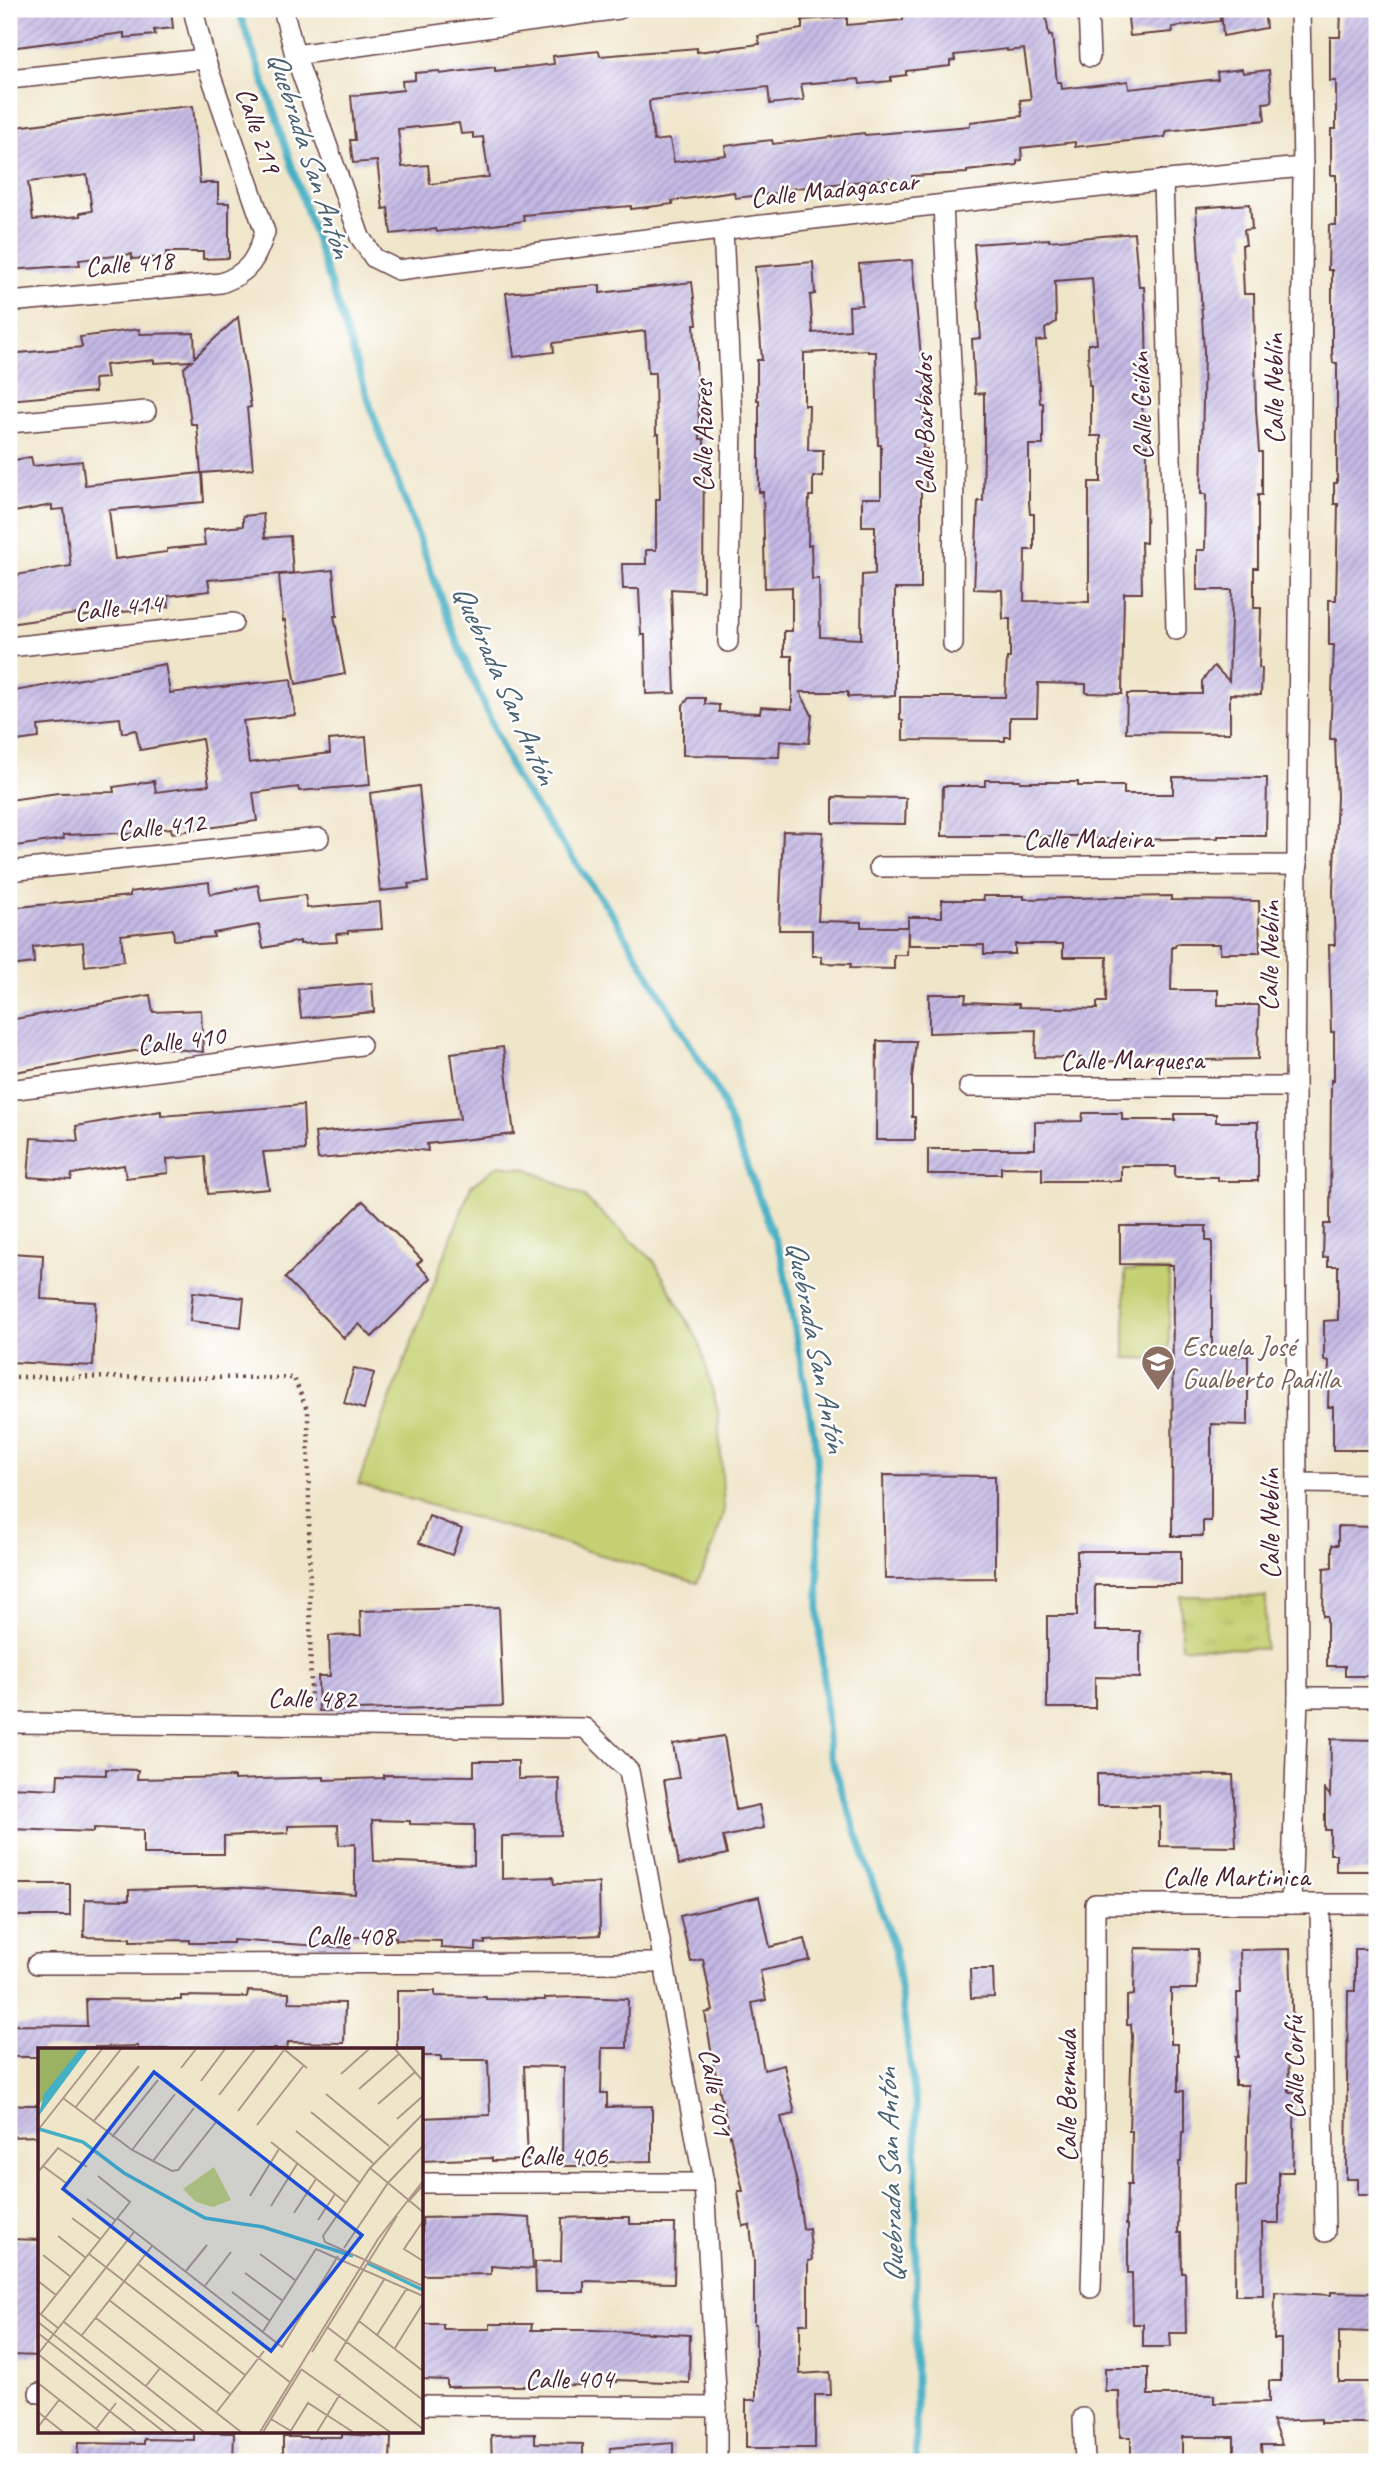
<svg xmlns="http://www.w3.org/2000/svg" width="1386" height="2471" font-family="Caveat,sans-serif">
<style>
.park{fill:url(#park-tufts);stroke:#87784e;stroke-width:2}
.garden{fill:#c4d072;stroke:#87784e;stroke-width:2}
.lines{fill:none;stroke-linecap:round;stroke-linejoin:round}
.stream{stroke:#45afc3;stroke-width:7}
.building{fill:url(#building-hatch);fill-rule:evenodd}
.street-casing{stroke:#633d43;stroke-width:22}
.path{stroke:#633d43;stroke-width:4.5;stroke-dasharray:2 5;stroke-linecap:butt}
.street{stroke:#fff;stroke-width:19}
.labels{text-anchor:middle;dominant-baseline:central;stroke-width:5;stroke-linejoin:round;paint-order:stroke}
.street-label{font-size:28px;fill:#4a1f2b;stroke:#fff}
.education-label{font-size:28px;fill:#785e54;stroke:#fff;text-anchor:start}
.water-label{font-size:30px;font-style:italic;fill:#48606f;stroke:#fff}
.inset-river{fill:none;stroke:#45afc3;stroke-width:3.5}
.inset-road{fill:none;stroke:#ad968a;stroke-width:2}
.view{fill:#1d4ed8;fill-opacity:0.15;stroke:#1d4ed8;stroke-width:3.5}
.inset-edge{fill:none;stroke:#4a1f2b;stroke-width:3.5}
</style>
<defs>
<pattern id="park-tufts" width="24" height="20" patternUnits="userSpaceOnUse" patternTransform="scale(1.75)"><rect width="24" height="20" fill="#c4d072"/><path d="M3 7l-1-3M5 7V3M7 7l1-3M15 17l-1-3M17 17v-4M19 17l1-3" fill="none" stroke="#aab263"/></pattern>
<pattern id="building-hatch" width="6" height="6" patternUnits="userSpaceOnUse" patternTransform="scale(1.75)"><rect width="6" height="6" fill="#c4b9e5"/><path d="M-1 1l2-2M0 6l6-6M5 7l2-2" fill="none" stroke="#a196ba"/></pattern>
</defs>
<rect width="100%" height="100%" fill="#fff"/>
<filter id="ink" filterUnits="userSpaceOnUse"><feTurbulence type="fractalNoise" baseFrequency=".0143" numOctaves="2"/><feDisplacementMap in="SourceGraphic" scale="14" xChannelSelector="R" yChannelSelector="G"/><feConvolveMatrix kernelMatrix="1 2 1 2 8 2 1 2 1" color-interpolation-filters="sRGB"/></filter>
<filter id="wash" filterUnits="userSpaceOnUse"><feTurbulence type="fractalNoise" baseFrequency=".00686" numOctaves="4" result="noise"/><feDisplacementMap in="SourceGraphic" scale="28" xChannelSelector="R" yChannelSelector="G"/><feGaussianBlur stdDeviation="1.57" result="paint"/><feColorMatrix in="noise" values="0 0 0 0 0 0 0 0 0 0 0 0 0 0 0 0 0 1.4 0 .05"/><feComposite in="paint" operator="in"/></filter>
<g filter="url(#wash)">
<rect width="100%" height="100%" fill="#efe5c9"/>
<polygon class="park" points="1181,1596 1266,1597 1265,1649 1181,1647"/>
<g class="garden">
<polygon points="499,1165 528,1169 583,1196 654,1261 699,1342 718,1410 724,1510 714,1545 697,1583 358,1484 471,1186"/>
<polygon points="1125,1270 1169,1271 1169,1359 1125,1358"/>
</g>
<g class="lines">
<polyline class="stream" points="238,9 275,114 374,417 456,639 515,777 614,917 719,1093 782,1258 817,1453 819,1617 829,1751 895,1950 916,2107 916,2462"/>
</g>
<g id="blocks">
<g class="building">
<polygon points="9,9 171,9 173,28 154,30 155,35 124,38 124,33 9,48"/>
<path d="M963,9H1045L1049,36L1052,35L1057,82H1061L1062,89L1128,81L1129,89L1218,79L1217,72L1242,69L1243,73L1269,70L1272,102L1263,103L1265,120L1167,131L1165,137L1075,147V142L1021,148L1022,160L1017,161V165L967,171V173L912,176V184L890,187L889,178L778,190L779,193L735,198L734,192L672,201L673,204L631,209V206L523,215L524,221L437,232L436,229L391,234L388,208L383,209L377,161L353,163L350,140H355L351,96L403,90L402,81L415,80V73L439,71L440,74L495,67V71L554,64L553,56L599,51L600,56L697,48V52L760,44L758,36L802,29V20L847,17V25L903,20V16ZM1007,49V51L1024,49L1031,99L1020,100L1022,116L970,122V126L865,135L864,133L773,144L772,140L745,143L725,146L726,155L674,162L670,139L654,141L649,102L652,100L768,87L770,104L804,100L801,84L859,79L860,84L891,81V77L906,75V71L950,66V61L955,60L954,55ZM459,123L461,134L473,133V138L483,137L489,177L430,184L428,165L402,167L398,129Z"/>
<polygon points="1127,9 1219,9 1220,21 1172,27 1173,32 1130,36"/>
<polygon points="1221,9 1264,9 1266,28 1223,36"/>
<polygon points="1341,9 1377,9 1377,972 1373,972 1373,1033 1377,1033 1377,1425 1375,1425 1375,1450 1333,1450 1333,1407 1328,1407 1329,1361 1324,1360 1324,1321 1338,1320 1338,1266 1328,1266 1328,1257 1323,1258 1324,1224 1330,1224 1331,1080 1334,1081 1334,1032 1331,1032 1329,945 1335,945 1333,891 1337,797 1335,739 1330,739 1334,645 1329,645 1329,600 1336,600 1338,504 1334,504 1334,483 1337,483 1337,363 1333,363 1332,352 1332,270 1328,270 1329,225 1336,225 1336,175 1331,175 1331,129 1336,129 1336,81 1330,81 1330,37 1340,37"/>
<path d="M193,106L200,183H218V203H229V258L203,259V252H166V257L132,259V254L79,260L80,265L9,270V128L138,111ZM87,175L92,211L80,213V216L33,220L28,182Z"/>
<polygon points="1250,204 1252,229 1244,230 1246,245 1242,245 1244,294 1254,294 1256,410 1259,452 1262,452 1262,495 1258,495 1258,568 1254,568 1254,608 1261,608 1259,668 1262,668 1261,695 1230,694 1230,733 1126,732 1127,694 1202,694 1202,681 1214,666 1229,681 1232,590 1197,590 1197,550 1205,550 1206,494 1201,494 1204,352 1196,208"/>
<path d="M1134,233L1139,287H1144L1146,327L1147,384H1142L1143,445H1147L1146,543L1141,542L1142,593H1124L1122,694L1086,693V684L1038,683L1037,717H1010V737H1005V741L903,740V721L900,720V697H1005L1007,658H1010V619H1003L1002,590L974,589L978,501H983L984,448V393L975,394L972,339L981,338L974,244L1049,239V241ZM1092,278L1097,344H1088L1089,385H1091V436H1101V482H1089V602L1024,601L1025,550H1034V514H1030L1029,502V445H1043V403H1040L1036,341L1046,340L1045,329L1056,322L1055,281Z"/>
<path d="M912,260L921,357H925L926,397H924L923,449H927L926,489H921V589H895V696L848,697V692H800L812,715L809,743L780,741L779,757L683,755V705L689,698H705V704L719,705V712L760,713L761,707L792,709V656H784V631H792V587L765,588L763,492H759V400H757V360H762L755,267L813,262L815,294L810,295L813,333L850,330L849,306L862,305L859,264ZM868,350V352H876L878,445H881V498H862V526H875V574L862,575L861,639L820,637L819,579H812L811,545L808,546L809,496H813V477L823,476V450H808L809,405H804V353Z"/>
<polygon points="692,282 697,324 694,324 700,439 704,439 703,591 671,589 675,693 646,694 645,635 641,635 639,589 623,589 622,564 646,564 646,550 656,550 656,499 660,499 659,434 656,434 655,373 648,373 645,331 553,343 554,352 514,357 506,293 600,285 600,293"/>
<polygon points="238,317 251,407 247,408 253,469 202,473 204,502 109,510 115,559 167,552 167,549 205,545 203,530 243,526 243,516 263,514 265,538 290,536 293,573 208,580 210,591 168,596 169,607 77,617 76,614 9,624 9,576 71,566 64,509 52,510 52,505 9,513 9,461 31,457 33,466 82,461 85,485 201,473 197,424 191,424 184,368 192,361 154,363 154,360 105,365 107,378 94,379 95,392 9,400 9,354 82,347 80,337 139,329 140,334 194,333 195,357"/>
<polygon points="333,570 337,616 334,616 345,674 296,684 285,620 283,621 279,575"/>
<polygon points="165,664 170,693 291,679 295,715 243,721 249,763 330,753 329,740 366,737 370,785 299,791 298,787 253,793 257,821 172,833 171,828 120,835 120,833 63,835 64,839 9,847 9,800 58,793 114,792 113,787 154,781 156,792 209,785 202,739 140,750 136,730 122,733 120,718 38,726 39,738 9,742 9,692"/>
<polygon points="1173,777 1267,778 1266,836 1218,836 1218,838 1130,840 1083,838 1083,836 942,836 943,786 985,786 985,780 1020,780 1020,782 1078,782 1078,786 1124,786 1124,794 1173,794"/>
<polygon points="419,786 428,882 408,884 409,888 380,891 370,793"/>
<polygon points="833,797 906,798 905,824 833,823"/>
<polygon points="783,831 823,832 818,921 861,922 861,927 908,927 907,955 894,955 894,969 850,968 851,964 822,963 822,956 812,956 812,930 779,930"/>
<polygon points="209,882 210,894 258,885 261,901 305,895 307,908 380,902 382,929 348,931 348,933 336,934 337,942 300,944 300,941 263,948 259,925 213,933 214,937 174,940 173,929 121,935 124,961 85,966 83,942 33,947 34,963 9,966 9,908 130,896 130,892"/>
<polygon points="983,896 1024,896 1024,899 1171,896 1171,900 1259,901 1260,953 1220,953 1220,944 1176,944 1175,947 1172,947 1171,990 1218,990 1218,1005 1259,1005 1258,1059 1204,1060 1204,1068 1171,1068 1171,1060 1081,1062 1081,1058 1035,1057 1036,1030 929,1033 929,994 966,994 965,1002 1019,1004 1019,1007 1097,1009 1097,1002 1106,1002 1107,957 1063,957 1063,944 1015,944 1015,954 984,954 984,945 908,945 908,917 942,917 942,900 984,900"/>
<polygon points="372,983 374,1012 301,1018 298,989"/>
<polygon points="150,995 153,1012 201,1010 203,1052 157,1047 9,1073 9,1020"/>
<polygon points="877,1041 916,1041 912,1078 912,1117 915,1117 915,1140 876,1140"/>
<polygon points="503,1047 514,1134 427,1144 428,1151 398,1148 362,1155 318,1159 315,1133 460,1119 451,1053"/>
<polygon points="303,1105 305,1150 263,1152 269,1189 208,1194 205,1156 167,1159 168,1173 126,1178 124,1165 72,1174 71,1180 28,1177 31,1138 78,1141 76,1126 161,1111 161,1116"/>
<polygon points="1083,1113 1122,1113 1122,1120 1175,1120 1175,1114 1216,1114 1216,1122 1258,1122 1258,1181 1218,1181 1218,1177 1175,1177 1175,1166 1121,1166 1121,1181 1042,1181 1042,1168 1001,1167 1001,1174 928,1174 928,1149 1035,1149 1035,1122 1082,1121"/>
<polygon points="363,1201 422,1260 417,1264 431,1278 372,1337 359,1324 344,1338 285,1278"/>
<polygon points="1120,1226 1206,1226 1206,1241 1212,1241 1212,1355 1248,1356 1248,1425 1211,1424 1211,1521 1203,1521 1203,1536 1172,1536 1173,1265 1120,1264"/>
<polygon points="9,1253 43,1255 41,1299 96,1302 93,1366 9,1362"/>
<polygon points="193,1292 244,1298 241,1327 190,1321"/>
<polygon points="354,1368 374,1373 364,1409 344,1403"/>
<polygon points="883,1475 995,1476 995,1578 885,1579"/>
<polygon points="429,1516 462,1529 452,1555 419,1543"/>
<polygon points="1338,1526 1375,1527 1377,1676 1345,1676 1345,1666 1327,1666 1327,1616 1323,1616 1324,1568 1332,1567 1332,1545 1338,1545"/>
<polygon points="1077,1551 1181,1551 1181,1585 1095,1585 1095,1631 1140,1631 1140,1678 1095,1677 1095,1708 1047,1708 1047,1616 1077,1616"/>
<polygon points="499,1607 503,1706 319,1711 318,1676 330,1676 329,1636 361,1635 360,1611"/>
<polygon points="724,1736 736,1810 759,1805 764,1828 723,1837 727,1854 679,1865 664,1780 679,1778 673,1744"/>
<polygon points="1331,1739 1377,1740 1377,1871 1336,1871 1336,1854 1330,1854 1330,1830 1325,1830 1325,1789 1330,1796"/>
<path d="M474,1761H518V1779L559,1778L560,1835L502,1836V1879L553,1877L554,1884L599,1883L600,1935L485,1941V1944L476,1943V1950L441,1948V1941L396,1940V1937H350V1948L233,1940V1943H190V1940L130,1941V1938L84,1937L85,1899L129,1900V1890L233,1887L355,1894V1844L339,1845L338,1825L288,1826V1833L224,1836V1854H143V1830L94,1828V1832L9,1829V1787L57,1789L58,1774L106,1775V1769L138,1770L137,1779L234,1777V1780L324,1777V1780L384,1778V1775L474,1776ZM372,1820L410,1821V1824L474,1825V1865L374,1861Z"/>
<polygon points="1097,1774 1233,1775 1236,1847 1160,1846 1160,1806 1097,1806"/>
<rect x="9" y="1884" width="61" height="32"/>
<polygon points="759,1897 770,1947 805,1939 810,1960 760,1971 766,2000 752,2003 764,2070 784,2065 795,2114 781,2117 797,2183 803,2229 809,2228 812,2260 808,2261 808,2324 800,2324 800,2374 830,2372 831,2395 815,2395 815,2448 746,2448 746,2400 756,2400 756,2324 754,2324 754,2262 750,2225 743,2226 738,2191 743,2191 713,2062 705,2013 713,2011 703,1959 691,1962 680,1916"/>
<polygon points="1135,1948 1198,1949 1197,1989 1171,1989 1171,2044 1178,2044 1178,2091 1184,2091 1184,2132 1182,2132 1181,2162 1179,2162 1178,2233 1181,2233 1182,2273 1185,2273 1186,2333 1170,2333 1171,2347 1143,2347 1143,2324 1133,2324 1132,2273 1128,2273 1128,2225 1126,2225 1127,2185 1131,2185 1132,2131 1129,2131 1132,2036 1131,2024 1127,2024 1127,1996 1134,1995"/>
<polygon points="1290,1949 1293,2037 1288,2037 1289,2092 1295,2092 1293,2172 1279,2172 1279,2223 1262,2223 1263,2295 1235,2295 1236,2187 1246,2186 1247,2131 1248,2085 1235,2085 1235,2057 1238,2057 1237,1993 1241,1993 1240,1950"/>
<polygon points="1355,1949 1377,1949 1377,2195 1358,2195 1358,2179 1346,2179 1348,1991 1355,1991"/>
<polygon points="970,1969 993,1969 994,1997 971,1998"/>
<polygon points="248,1991 289,1993 289,2002 345,2003 344,2043 288,2042 287,2049 138,2049 138,2046 59,2048 40,2049 40,2057 9,2057 9,2025 87,2026 86,1999 181,2000 181,1996 247,1997"/>
<polygon points="397,1991 435,1991 435,1996 486,1997 486,1999 545,2000 545,1998 578,1997 628,1999 627,2048 602,2048 601,2093 607,2093 607,2107 652,2106 652,2161 606,2162 606,2166 563,2166 564,2067 524,2066 528,2160 492,2161 492,2158 422,2161 422,2118 490,2115 488,2060 441,2060 441,2056 422,2056 422,2049 397,2049"/>
<polygon points="9,2105 40,2105 40,2136 9,2137"/>
<polygon points="496,2216 530,2218 533,2269 491,2266 491,2274 422,2275 422,2218"/>
<polygon points="588,2217 630,2217 630,2224 675,2224 674,2283 584,2281 584,2292 536,2292 535,2262 561,2261 562,2218"/>
<polygon points="9,2239 40,2240 40,2356 9,2355"/>
<polygon points="1275,2292 1331,2295 1331,2292 1377,2293 1377,2329 1370,2329 1370,2332 1339,2331 1339,2382 1369,2382 1369,2423 1321,2423 1321,2419 1272,2421 1282,2445 1261,2445 1262,2462 1234,2462 1234,2437 1182,2437 1182,2462 1131,2462 1131,2437 1120,2437 1119,2391 1105,2391 1105,2368 1148,2368 1148,2395 1214,2395 1214,2403 1269,2402 1269,2381 1281,2381 1281,2339 1274,2339"/>
<polygon points="422,2324 443,2324 443,2329 490,2329 490,2324 532,2324 531,2330 593,2330 690,2335 689,2383 617,2380 617,2382 586,2381 586,2385 447,2387 447,2380 422,2379"/>
<polygon points="194,2432 234,2433 233,2462 77,2462 78,2443 144,2444 144,2439 194,2440"/>
<polygon points="342,2434 391,2437 390,2462 283,2462 283,2437 342,2437"/>
<polygon points="535,2434 535,2443 583,2444 583,2462 492,2462 491,2435"/>
<polygon points="673,2443 673,2462 610,2462 610,2448"/>
</g>
</g>
</g>
<g filter="url(#ink)">
<use href="#blocks" fill-opacity="0" stroke="#633d43" stroke-width="2"/>
<g class="lines">
<g class="street-casing">
<g id="street">
<path d="M283,9L295,55L360,237L374,258L398,270C699,232 1001,195 1303,167"/>
<polyline points="1088,9 1090,57"/>
<polyline points="295,55 619,9"/>
<polyline points="9,79 205,59"/>
<polyline points="1163,180 1176,630"/>
<polyline points="943,205 954,423 953,644"/>
<polyline points="723,229 732,421 728,642"/>
<path d="M9,302L221,283C249,273 256,260 265,232L205,59L193,9"/>
<polyline points="9,423 146,411"/>
<polyline points="9,647 233,623"/>
<polyline points="879,867 1298,865"/>
<polyline points="9,871 319,838"/>
<polyline points="969,1087 1295,1087"/>
<polyline points="9,1090 361,1045"/>
<polyline points="1297,1483 1377,1484"/>
<polyline points="1298,1697 1377,1697"/>
<polyline points="12,1723 585,1728 629,1771 704,2183 717,2407 717,2462"/>
<polyline points="1291,1904 1298,1697 1295,1087 1303,167 1300,9"/>
<polyline points="1320,1904 1325,2232"/>
<polyline points="37,1964 664,1963"/>
<polyline points="422,2183 704,2183"/>
<polyline points="1091,2288 1095,2150 1095,1904 1377,1904"/>
<polyline points="39,2393 40,2393"/>
<polyline points="422,2405 717,2407"/>
<polyline points="1083,2418 1085,2462"/>
</g>
</g>
<polyline class="path" points="9,1377 294,1378 308,1412 311,1704"/>
<use href="#street" class="street"/>
</g>
</g>
<defs>
<g id="school-pin" transform="scale(1.75)"><path d="M0 17L-7.5 6A9.5 9.5 0 1 1 7.5 6Z" fill="#8d6e63" stroke="#fff"/><path d="M0-5L7-2L0 1L-7-2ZM-4 1L0 2.5L4 1V4Q0 6-4 4Z" fill="#fff"/></g>
</defs>
<g fill-rule="evenodd">
<use href="#school-pin" x="1158" y="1362"/>
</g>
<g class="labels">
<g class="street-label">
<text transform="translate(259 130) rotate(71)">Calle 219</text>
<text transform="translate(834 189) rotate(-6)">Calle Madagascar</text>
<text transform="translate(129 263) rotate(-5)">Calle 418</text>
<text transform="translate(1273 389) rotate(-90)">Calle Neblín</text>
<text transform="translate(1141 406) rotate(-92)">Calle Ceilán</text>
<text transform="translate(924 425) rotate(-91)">Calle Barbados</text>
<text transform="translate(702 436) rotate(-90)">Calle Azores</text>
<text transform="translate(118 607) rotate(-6)">Calle 414</text>
<text transform="translate(161 826) rotate(-6)">Calle 412</text>
<text x="1088" y="838">Calle Madeira</text>
<text transform="translate(1269 956) rotate(-89)">Calle Neblín</text>
<text transform="translate(181 1040) rotate(-7)">Calle 410</text>
<text x="1132" y="1059">Calle Marquesa</text>
<text transform="translate(1269 1524) rotate(-90)">Calle Neblín</text>
<text transform="translate(312 1698) rotate(1)">Calle 482</text>
<text x="1236" y="1876">Calle Martinica</text>
<text x="350" y="1935">Calle 408</text>
<text transform="translate(1294 2068) rotate(-91)">Calle Corfú</text>
<text transform="translate(716 2092) rotate(80)">Calle 401</text>
<text transform="translate(1066 2096) rotate(-90)">Calle Bermuda</text>
<text x="563" y="2155">Calle 406</text>
<text x="569" y="2378">Calle 404</text>
</g>
<g class="education-label">
<text x="1182" y="1346">Escuela José<tspan x="1182" dy="32">Gualberto Padilla</tspan></text>
</g>
<g class="water-label">
<text transform="translate(310 154) rotate(72)">Quebrada San Antón</text>
<text transform="translate(505 684) rotate(66)">Quebrada San Antón</text>
<text transform="translate(817 1346) rotate(79)">Quebrada San Antón</text>
<text transform="translate(890 2176) rotate(-92)">Quebrada San Antón</text>
</g>
</g>
<g transform="translate(38 2048)">
<rect width="385" height="385" fill="#efe5c9"/>
<path d="M0,1H42L0,58Z" fill="#9bb264"/>
<path d="M176,119L193,152L175,159L158,154L145,141Z" fill="#c4d072"/>
<path d="M42,1H50L0,69L6,46Z" fill="#45afc3"/>
<path class="inset-river" d="M1,81L45,94L86,125L167,170L225,179L315,208M329,215L385,242"/>
<path class="inset-road" d="M357,1L385,33M247,2L269,20M143,20L158,1M303,26L331,1M163,33L187,1M321,41L361,6M288,46L351,98M181,47L217,1M25,50L94,102L134,123L140,122L178,74M340,56L377,24M37,60L83,1M200,63L246,2M273,64L335,115M385,66L332,120L285,188L287,194L385,238M359,71L385,48M55,74L101,18M219,77L266,17M0,82L64,1M258,83L321,134M74,89L120,32M233,94L307,154M94,102L137,46M115,113L156,60M5,118L28,135M332,120L385,164M0,124L20,100L49,119M212,148L241,101M49,151L77,172M370,154L385,137M233,158L259,116M256,165L278,131M34,170L62,191M79,170L244,299L300,208M280,172L297,146M385,173L366,201L385,213M20,188L48,210M306,200L350,135L385,98M51,206L207,327M222,206L257,232M5,207L33,229M100,216L253,335M147,224L169,197M207,225L245,253M347,230L297,312L385,381M0,233L18,247M166,239L193,204M194,244L232,273M71,252L192,346M0,264L20,280M3,266L92,154L60,128M58,270L203,384M321,273L385,323M0,274L139,384M26,274L166,384M289,279L385,352M0,285L126,384M224,285L278,201L385,248M44,287L114,198M339,287L369,240M357,300L385,255M274,304L359,168M0,306L96,184M0,306L98,384M263,321L352,384M0,335L62,384M108,338L122,320M0,364L25,384M178,365L226,303M233,371L253,383M0,379L21,352M58,381L78,355M222,384L340,191L385,133M225,384L263,322M252,384L270,355L315,384M279,384L302,346"/>
<path class="view" d="M116,24L324,187L233,303L25,141Z"/>
<rect width="385" height="385" class="inset-edge"/>
</g>
<rect width="1386" height="2471" fill="none" stroke="#fff" stroke-width="35"/>
</svg>
